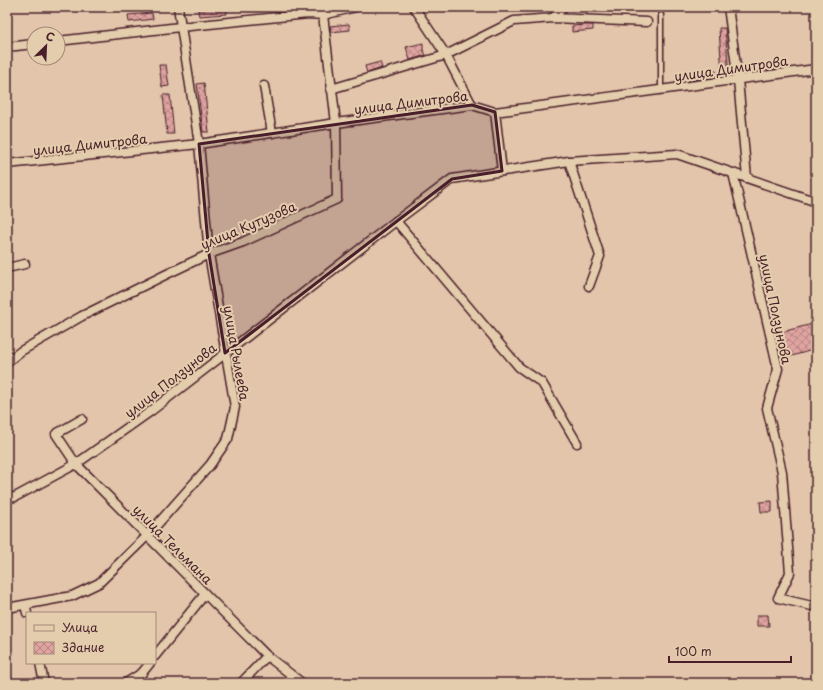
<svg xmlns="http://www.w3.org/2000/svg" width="823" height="690" font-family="'Playpen Sans',sans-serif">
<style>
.building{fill:url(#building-cross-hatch);stroke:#4a1f2b}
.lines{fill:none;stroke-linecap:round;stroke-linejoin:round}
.service-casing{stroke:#4a1f2b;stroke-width:7}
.minor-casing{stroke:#4a1f2b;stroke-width:11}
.service{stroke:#e3cdac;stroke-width:4}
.minor{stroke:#e3cdac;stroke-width:8}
.marked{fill:#4a1f2b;fill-opacity:0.2;stroke:#4a1f2b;stroke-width:3;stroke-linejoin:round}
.labels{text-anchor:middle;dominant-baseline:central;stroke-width:4;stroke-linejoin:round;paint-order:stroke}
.street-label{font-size:13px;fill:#4a1f2b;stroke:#e3cdac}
</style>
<defs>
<pattern id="building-cross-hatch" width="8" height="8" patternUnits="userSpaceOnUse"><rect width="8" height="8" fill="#dfa4a0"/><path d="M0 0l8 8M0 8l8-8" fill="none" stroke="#b78583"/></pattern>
</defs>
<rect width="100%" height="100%" fill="#e2c5aa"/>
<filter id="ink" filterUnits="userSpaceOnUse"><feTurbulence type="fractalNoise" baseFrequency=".025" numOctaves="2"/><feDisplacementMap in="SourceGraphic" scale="8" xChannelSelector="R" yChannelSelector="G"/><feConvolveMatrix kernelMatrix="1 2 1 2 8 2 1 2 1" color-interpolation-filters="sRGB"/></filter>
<g filter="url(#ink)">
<g class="building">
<polygon points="224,8 226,8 227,14 199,16 198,10"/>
<polygon points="152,13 153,19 129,22 128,15"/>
<polygon points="349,24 350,30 331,32 330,26"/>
<polygon points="585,25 593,25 593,30 572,32 572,26"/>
<polygon points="719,28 725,28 729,74 722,75"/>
<polygon points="423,43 423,50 426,55 410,60 406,47"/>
<polygon points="380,62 382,68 367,73 365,66"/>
<polygon points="159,65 166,65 169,86 162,87"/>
<polygon points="716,71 717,77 688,80 687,73"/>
<polygon points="204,83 209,132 203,132 197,84"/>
<polygon points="163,95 170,95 174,134 167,134"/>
<polygon points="816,323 816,349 785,358 778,333"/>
<polygon points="772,501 772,512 761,512 760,502"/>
<polygon points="757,615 768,615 769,626 757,626"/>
</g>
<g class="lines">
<g class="service-casing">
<polyline id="service" points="661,15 661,90"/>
</g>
<g class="minor-casing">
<g id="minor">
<polyline points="414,7 446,55 514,21 553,18 647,22"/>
<polyline points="728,7 738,80 747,178"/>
<polyline points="553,18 563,7"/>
<polyline points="58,41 180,27 308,14 323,15 356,7"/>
<polyline points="7,47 34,44"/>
<polyline points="264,86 272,133"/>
<polyline points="331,89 446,55 472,105"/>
<polyline points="495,112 502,171"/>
<polyline points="569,161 600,256 589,286"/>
<polyline points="7,164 199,144 336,123 472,105 495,112 816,69"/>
<polyline points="733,173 778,369 767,408 782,472 790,573 778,598 816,607"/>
<polyline points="396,221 519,367 542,383 577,443"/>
<polyline points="7,268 25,264"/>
<polyline points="7,362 21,351 82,316 165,275 209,254 243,242 337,199 336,123 323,15"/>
<polyline points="82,419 56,434 76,464 267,656 302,683"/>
<polyline points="7,498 15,497 76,464 151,411 396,221 452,179 569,161 677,154 811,200 816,198"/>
<polyline points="25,605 27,613"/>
<polyline points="7,608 72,596 99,583 147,536 210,465 228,439 235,407 209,254 199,144 178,7"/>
<polyline points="155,656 205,594"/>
<polyline points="40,663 44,683"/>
<polyline points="126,683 142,673 150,663"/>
<polyline points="241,683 267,656"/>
</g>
</g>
<use href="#service" class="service"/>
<use href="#minor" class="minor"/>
</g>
</g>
<path class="marked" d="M472,105L495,112L502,171L452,179L225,353L209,254L199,144Z"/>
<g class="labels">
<g class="street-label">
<text transform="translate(731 68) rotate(-8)">улица Димитрова</text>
<text transform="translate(411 102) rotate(-7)">улица Димитрова</text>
<text transform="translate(90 144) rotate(-6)">улица Димитрова</text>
<text transform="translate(248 225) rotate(-23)">улица Кутузова</text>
<text transform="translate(776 309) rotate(78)">улица Ползунова</text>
<text transform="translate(237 353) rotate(80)">улица Рылеева</text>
<text transform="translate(170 380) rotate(-38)">улица Ползунова</text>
<text transform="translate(173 544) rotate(45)">улица Тельмана</text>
</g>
</g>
<rect width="823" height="690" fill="none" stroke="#e3cdac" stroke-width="24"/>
<rect x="12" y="12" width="799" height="666" fill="none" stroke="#4a1f2b" stroke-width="1.5" filter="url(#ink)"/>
<rect x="26" y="612" width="130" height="52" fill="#e3cdac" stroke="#a68778"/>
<rect x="34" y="625" width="20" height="6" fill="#e3cdac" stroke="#a68778"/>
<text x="62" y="632" font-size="12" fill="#4a1f2b">Улица</text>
<rect x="34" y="642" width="20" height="12" fill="url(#building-cross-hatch)" stroke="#a68778"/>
<text x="62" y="652" font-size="12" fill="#4a1f2b">Здание</text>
<g transform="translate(46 46) rotate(24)"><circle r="19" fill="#e3cdac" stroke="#a68778"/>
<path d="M0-3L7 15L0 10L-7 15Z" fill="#4a1f2b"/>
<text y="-6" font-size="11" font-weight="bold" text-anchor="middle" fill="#4a1f2b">С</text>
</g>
<path d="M669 656v6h122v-6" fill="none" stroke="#4a1f2b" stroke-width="2"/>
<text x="675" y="656" font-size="12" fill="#4a1f2b" stroke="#e3cdac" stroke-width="3" paint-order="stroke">100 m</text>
</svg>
